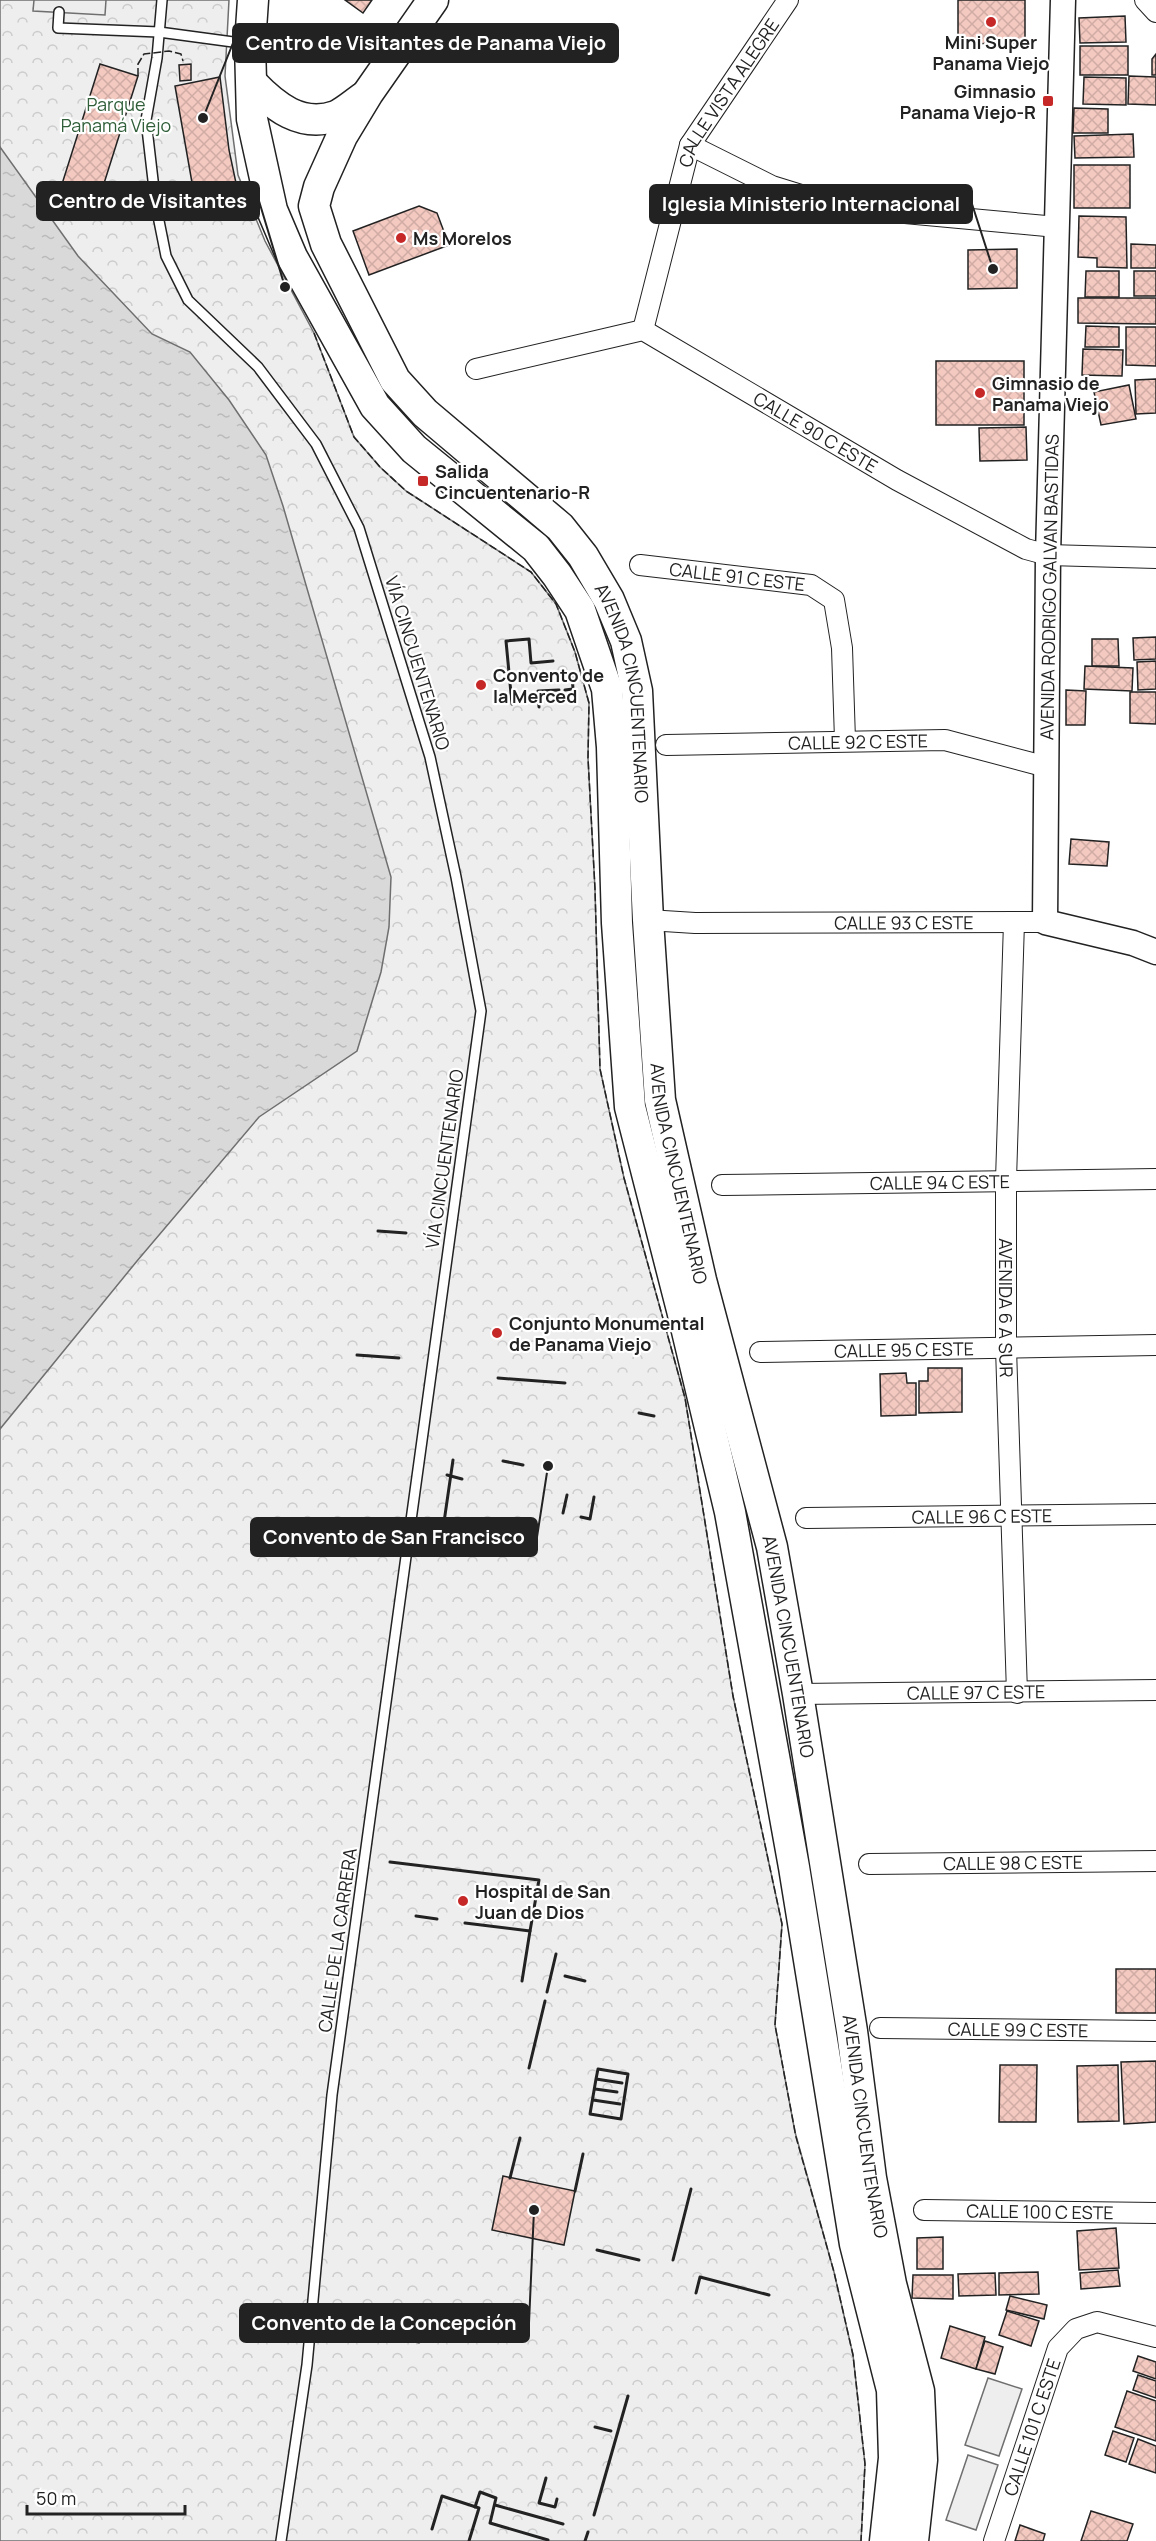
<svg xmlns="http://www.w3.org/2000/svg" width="1156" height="2541" font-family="Manrope,sans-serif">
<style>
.park{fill:url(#park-crowns);stroke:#6f6f6f;stroke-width:1.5}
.garden{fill:#eee;stroke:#6f6f6f;stroke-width:1.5}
.parking{fill:#ededed;stroke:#6f6f6f;stroke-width:1.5}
.water{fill:url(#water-ripples);stroke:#6f6f6f;stroke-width:1.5}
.building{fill:url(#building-cross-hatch);stroke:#222;stroke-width:1.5}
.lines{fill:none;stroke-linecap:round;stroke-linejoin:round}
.service-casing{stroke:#222;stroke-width:12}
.minor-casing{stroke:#222;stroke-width:22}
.tertiary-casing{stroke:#222;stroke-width:27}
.primary-casing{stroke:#222;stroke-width:33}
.service{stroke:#fff;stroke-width:9}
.minor{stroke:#fff;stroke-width:20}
.tertiary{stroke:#fff;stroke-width:24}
.primary{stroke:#fff;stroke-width:30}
.fence{stroke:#222;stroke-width:1.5;stroke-dasharray:8 3;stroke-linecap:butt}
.wall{stroke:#222;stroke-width:3}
.poi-dot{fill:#c62828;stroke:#fff;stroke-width:2}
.labels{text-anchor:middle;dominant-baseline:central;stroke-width:4.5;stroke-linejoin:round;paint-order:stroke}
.poi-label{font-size:18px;font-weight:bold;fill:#222;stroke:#fff;text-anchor:start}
.street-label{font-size:18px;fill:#222;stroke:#fff}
.park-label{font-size:18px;fill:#2f5e38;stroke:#fff}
.leader{fill:none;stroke:#222;stroke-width:2}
.callout-dot{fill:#222;stroke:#fff;stroke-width:2}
.callout{fill:#222;stroke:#222;stroke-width:2}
.callout-label{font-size:20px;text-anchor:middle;font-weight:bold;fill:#fff}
</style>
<defs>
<pattern id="park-crowns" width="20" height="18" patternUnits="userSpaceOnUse" patternTransform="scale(1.5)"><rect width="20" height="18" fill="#eee"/><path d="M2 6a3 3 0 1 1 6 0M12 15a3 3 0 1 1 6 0" fill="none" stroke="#ccc"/></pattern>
<pattern id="water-ripples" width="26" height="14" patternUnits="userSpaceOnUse" patternTransform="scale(1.5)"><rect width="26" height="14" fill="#d9d9d9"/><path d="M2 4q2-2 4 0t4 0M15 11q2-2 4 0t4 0" fill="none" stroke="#bababa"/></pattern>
<pattern id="building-cross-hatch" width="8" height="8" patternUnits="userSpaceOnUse" patternTransform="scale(1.5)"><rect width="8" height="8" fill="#f3c9c0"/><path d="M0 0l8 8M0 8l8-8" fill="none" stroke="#d0aca5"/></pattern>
</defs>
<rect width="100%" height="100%" fill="#fff"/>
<polygon class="park" points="0,0 229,0 225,76 238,175 265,241 314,333 354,437 380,467 406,491 531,572 556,604 575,652 589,703 588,758 595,889 600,1069 624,1178 685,1398 733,1696 782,1924 775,2025 795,2132 834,2272 853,2355 865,2464 861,2541 0,2541"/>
<g class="garden">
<polygon points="988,2378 1022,2389 999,2456 965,2445"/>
<polygon points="968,2455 998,2465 976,2530 946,2520"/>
</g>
<polygon class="parking" points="34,0 106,0 105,15 33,11"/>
<polygon class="water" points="0,147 78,256 152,334 190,352 229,400 266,455 283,506 391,877 389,927 381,972 357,1051 259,1117 137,1261 0,1429"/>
<g class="building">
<polygon points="345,0 372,0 363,13"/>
<polygon points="958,0 1025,0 1025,43 958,44"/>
<polygon points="1125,16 1126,42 1080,43 1079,18"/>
<rect x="1080" y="46" width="48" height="29"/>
<polygon points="1156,54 1156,75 1152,75 1152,59"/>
<polygon points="100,64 138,76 100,196 62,184"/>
<polygon points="191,64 191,80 180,81 179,65"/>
<polygon points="1129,76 1156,77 1156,105 1128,104"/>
<polygon points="220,77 229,150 240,202 197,211 175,86"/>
<polygon points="1084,77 1126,78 1126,105 1083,104"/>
<polygon points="1074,108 1108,109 1108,133 1073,133"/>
<polygon points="1133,134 1134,157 1075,158 1074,136"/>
<rect x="1074" y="165" width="56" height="43"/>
<polygon points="419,206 437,213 449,245 369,275 353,231"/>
<polygon points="1079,216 1126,217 1127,268 1097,267 1097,258 1078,257"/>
<polygon points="1131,244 1156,245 1156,268 1131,268"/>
<polygon points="1017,249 1017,288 968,289 968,250"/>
<polygon points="1086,271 1119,271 1119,297 1085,297"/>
<rect x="1134" y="271" width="22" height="25"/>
<polygon points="1078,298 1156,298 1156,324 1078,323"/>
<polygon points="1086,326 1119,327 1119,347 1085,347"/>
<polygon points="1126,327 1156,327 1156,366 1126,365"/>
<polygon points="1083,349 1123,350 1122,376 1082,375"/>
<rect x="936" y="361" width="88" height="64"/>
<polygon points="1156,379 1156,413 1136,414 1135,380"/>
<polygon points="1129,385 1136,419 1101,425 1094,392"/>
<polygon points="1026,427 1027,460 980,461 979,428"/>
<polygon points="1156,637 1156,659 1134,660 1133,638"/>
<polygon points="1092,639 1118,639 1119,666 1092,666"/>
<polygon points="1156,661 1156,689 1138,690 1137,662"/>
<polygon points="1085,666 1133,668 1132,691 1084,689"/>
<polygon points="1066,690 1086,691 1085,725 1066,725"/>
<polygon points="1130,692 1156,692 1156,724 1130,723"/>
<polygon points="1071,839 1109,842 1107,866 1069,864"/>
<polygon points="928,1368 962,1368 962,1412 919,1413 919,1381 928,1381"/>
<polygon points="906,1373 907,1383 916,1383 916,1415 881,1416 880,1374"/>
<rect x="1116" y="1969" width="40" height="44"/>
<polygon points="1156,2061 1156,2122 1124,2124 1121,2062"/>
<polygon points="1000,2065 1037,2065 1036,2122 999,2122"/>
<polygon points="1118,2065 1119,2121 1078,2122 1077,2066"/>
<polygon points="503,2176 575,2191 564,2245 492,2230"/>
<polygon points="1116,2228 1119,2268 1079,2270 1077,2231"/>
<polygon points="943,2237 943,2269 917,2269 917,2238"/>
<polygon points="1118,2270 1120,2286 1081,2289 1080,2273"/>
<polygon points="1038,2272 1039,2294 999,2295 999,2273"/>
<polygon points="995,2273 996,2295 959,2296 958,2274"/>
<polygon points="913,2275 953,2275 953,2299 912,2298"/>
<polygon points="1010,2296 1047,2305 1044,2319 1006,2310"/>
<polygon points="1007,2311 1039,2321 1031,2346 999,2335"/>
<polygon points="950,2326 985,2337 976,2369 941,2358"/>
<polygon points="985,2341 1003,2347 995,2374 976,2369"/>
<polygon points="1138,2356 1156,2362 1156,2379 1133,2371"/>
<polygon points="1138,2375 1156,2381 1156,2398 1133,2390"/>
<polygon points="1127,2391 1156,2401 1156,2441 1115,2427"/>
<polygon points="1113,2431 1134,2438 1126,2462 1105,2455"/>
<polygon points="1138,2439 1156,2446 1156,2473 1129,2464"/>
<polygon points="1091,2511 1133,2524 1127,2541 1081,2541"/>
<polygon points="1020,2525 1045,2534 1043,2541 1015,2541"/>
</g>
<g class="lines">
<g class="service-casing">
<g id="service">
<polyline points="162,0 157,58 146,120 156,206 166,256 188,300 258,367 316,444 359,528 430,757 456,877 481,1011 332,2095 307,2365 281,2541"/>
<polyline points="59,12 58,28 159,32 248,44"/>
</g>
</g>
<g class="minor-casing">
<g id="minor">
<polyline points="1145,0 1156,12"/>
<polyline points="690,145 772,186 840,207 1057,227"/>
<path id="s1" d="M643,330L690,145L788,0"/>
<path id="s2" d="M476,369L643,330L897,480L1026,549L1048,555L1156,558"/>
<path id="s3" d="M640,565L811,585L834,600L842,648L845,740"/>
<path id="s4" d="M666,745L945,740L1047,767"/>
<path id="s5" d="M648,920L695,923L1045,922"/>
<path id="s6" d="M1014,922L1006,1180V1348L1017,1693"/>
<path id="s7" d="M722,1185L1156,1179"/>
<path id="s8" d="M760,1352L1156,1345"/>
<path id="s9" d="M806,1518L1156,1514"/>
<path id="s10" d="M798,1694L1156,1690"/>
<path id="s11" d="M869,1864L1156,1861"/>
<path id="s12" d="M880,2028L1156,2031"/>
<path id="s13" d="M924,2210L1156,2213"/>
<path id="s14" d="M994,2541L1058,2348L1076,2329L1097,2322L1156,2337"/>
</g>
</g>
<g class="tertiary-casing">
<polyline id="tertiary" points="1063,0 1048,555 1045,922 1133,943 1156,952"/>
</g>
<g class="primary-casing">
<g id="primary">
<polyline points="253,0 250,44 252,119 272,210 292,257 375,406 414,449 536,548 557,575 580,610 607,689 612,747 617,923 630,1107 682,1310 730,1512 794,1867 855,2244 892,2390 894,2458 885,2541"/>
<path id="s15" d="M433,0L368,93L342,136L319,187L314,206L326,244L395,380L425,413L560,527L583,556L609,600L626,641L637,691L648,920L660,1100L701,1280L772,1547L798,1694L852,2031L871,2178L891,2284L919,2391L922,2460L913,2541"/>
<path d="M252,83C275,107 301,128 336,116C345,112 355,103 364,97"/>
</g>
</g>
<use href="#service" class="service"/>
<use href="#minor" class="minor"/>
<use href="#tertiary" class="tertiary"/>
<use href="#primary" class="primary"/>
<g class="fence">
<polyline points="138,76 138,64 144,54 169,51 181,54 183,61"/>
<polyline points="314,333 354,437 380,467 406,491 531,572 556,604 575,652 589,703 588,758 595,889 600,1069 624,1178 685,1398 733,1696 782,1924 775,2025 796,2137 834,2272 853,2355 865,2464 861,2541"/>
</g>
<g class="wall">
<polyline points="565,690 573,689 572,674"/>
<polyline points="512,704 506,641 529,639 531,663 553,661"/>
<polyline points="539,707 538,691 559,690"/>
<polyline points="429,710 438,709 438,714"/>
<polyline points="378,1231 406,1233"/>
<polyline points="357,1355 399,1358"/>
<polyline points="498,1378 565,1383"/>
<polyline points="639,1413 654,1416"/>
<polyline points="453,1460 443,1529 490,1535"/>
<polyline points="503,1461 523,1465"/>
<polyline points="447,1475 462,1479"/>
<polyline points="563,1513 567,1495"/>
<polyline points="581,1517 590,1519 594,1497"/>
<polyline points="502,1537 532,1542"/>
<polyline points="390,1862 539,1880 530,1931 465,1923"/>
<polyline points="416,1916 437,1919"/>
<polyline points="565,1976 585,1981"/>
<polyline points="522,1981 530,1931"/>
<polyline points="547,1992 556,1954"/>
<polyline points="529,2068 545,2001"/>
<polyline points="596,2079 598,2069 628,2074 621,2119 590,2114 596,2079 622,2083"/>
<polyline points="595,2089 617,2092"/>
<polyline points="593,2100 620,2104"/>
<polyline points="510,2178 520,2138"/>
<polyline points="575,2191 583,2154"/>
<polyline points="597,2250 639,2260"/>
<polyline points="673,2260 691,2189"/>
<polyline points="696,2293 700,2277 769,2295"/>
<polyline points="396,2337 419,2342"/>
<polyline points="595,2427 611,2431"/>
<polyline points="546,2478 539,2503 555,2507 557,2499"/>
<polyline points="495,2505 563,2524"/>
<polyline points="475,2507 480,2492 496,2498 490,2523 548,2540"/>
<polyline points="594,2515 628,2396"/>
<polyline points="432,2529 442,2496 479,2508 469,2541"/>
<polyline points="585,2541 588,2532"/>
</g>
</g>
<g class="poi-dot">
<circle cx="991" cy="22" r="6"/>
<rect x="1042" y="95" width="12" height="12" rx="3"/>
<circle cx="401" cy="238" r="6"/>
<circle cx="980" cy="393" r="6"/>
<rect x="417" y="475" width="12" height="12" rx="3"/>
<circle cx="481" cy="685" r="6"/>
<circle cx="497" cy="1333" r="6"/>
<circle cx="463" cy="1901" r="6"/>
</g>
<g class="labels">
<g class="poi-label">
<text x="991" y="42" text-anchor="middle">Mini Super<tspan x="991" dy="21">Panama Viejo</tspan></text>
<text x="1036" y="91" text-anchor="end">Gimnasio<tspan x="1036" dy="21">Panama Viejo-R</tspan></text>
<text x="413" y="238">Ms Morelos</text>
<text x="992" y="383">Gimnasio de<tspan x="992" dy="21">Panama Viejo</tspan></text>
<text x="435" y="471">Salida<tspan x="435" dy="21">Cincuentenario-R</tspan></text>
<text x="493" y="675">Convento de<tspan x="493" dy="21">la Merced</tspan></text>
<text x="509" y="1323">Conjunto Monumental<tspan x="509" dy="21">de Panama Viejo</tspan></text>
<text x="475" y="1891">Hospital de San<tspan x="475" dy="21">Juan de Dios</tspan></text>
</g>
<g class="street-label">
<text stroke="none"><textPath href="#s1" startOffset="255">CALLE VISTA ALEGRE</textPath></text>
<text stroke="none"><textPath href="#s2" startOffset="372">CALLE 90 C ESTE</textPath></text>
<text stroke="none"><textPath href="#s3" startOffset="98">CALLE 91 C ESTE</textPath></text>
<text transform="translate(1049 587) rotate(-89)">AVENIDA RODRIGO GALVAN BASTIDAS</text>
<text transform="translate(418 663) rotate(73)">VÍA CINCUENTENARIO</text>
<text stroke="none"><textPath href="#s15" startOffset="836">AVENIDA CINCUENTENARIO</textPath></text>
<text stroke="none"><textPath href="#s4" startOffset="192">CALLE 92 C ESTE</textPath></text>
<text stroke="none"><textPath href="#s5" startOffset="256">CALLE 93 C ESTE</textPath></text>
<text transform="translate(444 1159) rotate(-82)">VÍA CINCUENTENARIO</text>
<text stroke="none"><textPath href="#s15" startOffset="1322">AVENIDA CINCUENTENARIO</textPath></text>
<text stroke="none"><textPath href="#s7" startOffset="218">CALLE 94 C ESTE</textPath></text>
<text stroke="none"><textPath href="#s6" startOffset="386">AVENIDA 6 A SUR</textPath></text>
<text stroke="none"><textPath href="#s8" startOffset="144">CALLE 95 C ESTE</textPath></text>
<text stroke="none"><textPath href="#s9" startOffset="176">CALLE 96 C ESTE</textPath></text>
<text stroke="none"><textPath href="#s15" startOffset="1808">AVENIDA CINCUENTENARIO</textPath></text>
<text stroke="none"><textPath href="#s10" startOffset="178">CALLE 97 C ESTE</textPath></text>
<text stroke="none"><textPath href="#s11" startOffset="144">CALLE 98 C ESTE</textPath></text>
<text transform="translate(337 1940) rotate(-82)">CALLE DE LA CARRERA</text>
<text stroke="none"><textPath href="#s12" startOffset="138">CALLE 99 C ESTE</textPath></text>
<text stroke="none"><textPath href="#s15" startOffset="2294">AVENIDA CINCUENTENARIO</textPath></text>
<text stroke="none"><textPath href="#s13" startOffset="116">CALLE 100 C ESTE</textPath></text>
<text stroke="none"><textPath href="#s14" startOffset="120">CALLE 101 C ESTE</textPath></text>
</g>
<g class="park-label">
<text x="116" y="104">Parque<tspan x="116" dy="21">Panamá Viejo</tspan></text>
</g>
</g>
<path class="leader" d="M203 118L233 43M285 287L259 201M993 269L972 204M548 1466L537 1537M534 2210L529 2323"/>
<g class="callout-dot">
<circle cx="203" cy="118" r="6"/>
<circle cx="285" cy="287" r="6"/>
<circle cx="993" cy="269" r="6"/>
<circle cx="548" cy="1466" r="6"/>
<circle cx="534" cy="2210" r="6"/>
</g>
<g class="callout">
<rect x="233" y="24" width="385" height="38" rx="6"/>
<rect x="37" y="182" width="222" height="38" rx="6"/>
<rect x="650" y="185" width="322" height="38" rx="6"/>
<rect x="251" y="1518" width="286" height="38" rx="6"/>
<rect x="240" y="2304" width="289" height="38" rx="6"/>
</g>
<g class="callout-label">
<text x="426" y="50">Centro de Visitantes de Panama Viejo</text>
<text x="148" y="208">Centro de Visitantes</text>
<text x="811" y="211">Iglesia Ministerio Internacional</text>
<text x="394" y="1544">Convento de San Francisco</text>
<text x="384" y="2330">Convento de la Concepción</text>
</g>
<path d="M27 2505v9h158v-9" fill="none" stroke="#222222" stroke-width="3"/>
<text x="36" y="2505" font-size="18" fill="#222222" stroke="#ffffff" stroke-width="4.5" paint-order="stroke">50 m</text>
</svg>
